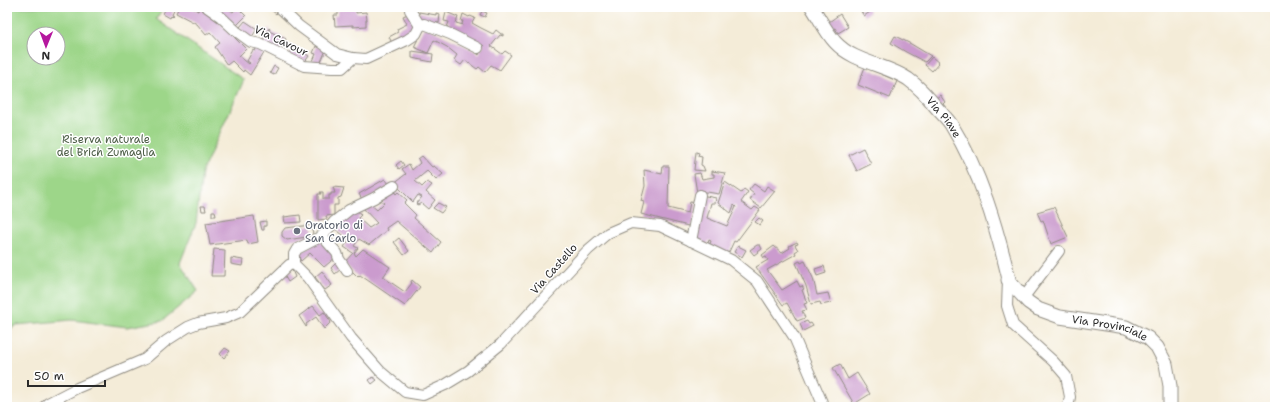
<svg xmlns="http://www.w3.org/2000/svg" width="1282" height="414" font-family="'Shantell Sans',sans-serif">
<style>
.green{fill:#9dd689;stroke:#64805a;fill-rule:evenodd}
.building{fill:#cb9bce}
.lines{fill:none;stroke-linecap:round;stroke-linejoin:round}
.minor-casing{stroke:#908c82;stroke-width:12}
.tertiary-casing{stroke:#908c82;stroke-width:15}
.minor{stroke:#fff;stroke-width:10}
.tertiary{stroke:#fff;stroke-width:13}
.worship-dot{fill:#6b7280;stroke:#fff;stroke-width:1.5}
.labels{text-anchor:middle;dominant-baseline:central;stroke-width:3;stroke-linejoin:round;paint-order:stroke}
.street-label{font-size:11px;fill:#2b2b2b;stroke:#fff}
.park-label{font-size:11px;fill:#4d5e47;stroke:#fff}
.worship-label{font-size:11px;fill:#5b616d;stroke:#fff;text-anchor:start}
</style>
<rect width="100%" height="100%" fill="#fff"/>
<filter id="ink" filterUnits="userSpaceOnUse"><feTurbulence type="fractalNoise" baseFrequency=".025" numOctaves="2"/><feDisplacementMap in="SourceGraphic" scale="8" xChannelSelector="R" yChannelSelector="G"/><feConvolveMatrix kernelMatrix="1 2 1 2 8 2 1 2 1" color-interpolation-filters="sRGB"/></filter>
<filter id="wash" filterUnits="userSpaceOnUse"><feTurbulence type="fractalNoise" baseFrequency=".012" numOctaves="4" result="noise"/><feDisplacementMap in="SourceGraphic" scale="16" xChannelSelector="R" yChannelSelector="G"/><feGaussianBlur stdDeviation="0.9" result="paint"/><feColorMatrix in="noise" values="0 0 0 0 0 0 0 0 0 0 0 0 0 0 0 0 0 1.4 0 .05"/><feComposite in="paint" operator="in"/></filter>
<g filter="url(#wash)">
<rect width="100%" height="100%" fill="#f4ecd8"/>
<path class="green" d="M7,7H164L156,19L244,80L202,172L196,223L180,263L198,291L162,321L127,327L72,320L16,325L7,332ZM34,34H58V58H34Z"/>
<g id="blocks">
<g class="building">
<polygon points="166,7 175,7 172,14 174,15 172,17 171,16 170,18 163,14"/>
<polygon points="179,7 190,7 198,11 199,8 213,16 246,49 239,56 249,64 250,63 247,61 253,50 255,51 258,45 266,49 250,75 244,70 243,72 232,61 227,65 215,47 220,43 210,32 206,35 197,24 176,13"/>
<polygon points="212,7 226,7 233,12 236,9 233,7 237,7 246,16 236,26"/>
<polygon points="272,7 275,7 279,11 276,14 270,9"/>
<polygon points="349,7 356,7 356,13 366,12 367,20 366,20 366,26 353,27 353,25 335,26 334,15 338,15 338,10 350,9"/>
<polygon points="864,7 867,7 870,12 864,16 860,10"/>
<polygon points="482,11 487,13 485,17 480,15"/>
<polygon points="419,12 436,15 436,13 440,14 439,23 418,20"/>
<polygon points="446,12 458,17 456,23 463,25 462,24 463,21 461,21 463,14 469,17 470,16 475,18 472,23 481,28 493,34 496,30 501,34 503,34 503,36 500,35 491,46 502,54 505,51 511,55 500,70 491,65 485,72 479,67 477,69 465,60 461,65 454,60 457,55 447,47 434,40 428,53 414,47 423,29 426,27 473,50 479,55 481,49 484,46 463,35 446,30 449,22 444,21"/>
<polygon points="410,13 416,24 415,31 392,43 389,37 398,32 397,29 407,24 403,16"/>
<polygon points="840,14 848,27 838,33 835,28 833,29 829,22"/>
<polygon points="245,21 257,29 250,40 240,32 242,29 240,27"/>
<polygon points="269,28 270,29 269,31 286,39 280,52 262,43"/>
<polygon points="895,36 911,44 931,56 925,62 906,52 891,43"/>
<polygon points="294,46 309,56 304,63 289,56"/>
<polygon points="316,46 326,50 320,64 313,61 316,54 313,53"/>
<polygon points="412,51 433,54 432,62 412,58"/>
<polygon points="932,57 939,63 932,71 925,65"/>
<polygon points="274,66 278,68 274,75 270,73"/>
<polygon points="865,67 897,81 890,98 858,85"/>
<polygon points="940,95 945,102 939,108 934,100"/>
<polygon points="863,148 871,164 857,171 849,155"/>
<polygon points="696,152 699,153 698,156 702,157 701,165 703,166 705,171 694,170"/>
<polygon points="422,156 432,167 434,166 443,174 436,180 427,171 415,181 422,187 427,182 432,185 426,192 435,200 428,209 421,203 418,205 416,204 422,197 418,195 413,202 394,183 406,174 402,169 409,164 412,170 420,163 418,159"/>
<polygon points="401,161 404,165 399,169 396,165"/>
<polygon points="663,166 669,166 668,208 688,213 690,202 697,203 692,227 641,214 644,202 641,201 645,186 644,170 662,174"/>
<polygon points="712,171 725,173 719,194 707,192 697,193 694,174 700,173 702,179 714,177 714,174 712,174"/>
<polygon points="385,179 391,186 363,201 359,194"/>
<polygon points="725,182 741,193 744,189 748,192 741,202 752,210 755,207 760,210 736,242 734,241 728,254 709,246 711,241 709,240 707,246 693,239 702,196 706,196 716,198 715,203 711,203 707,218 727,226 736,207 734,205 731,213 718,203"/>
<polygon points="754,184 764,191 767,186 775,191 761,208 750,200 754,194 749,190"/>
<polygon points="333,187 344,188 341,197 338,198 338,205 334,205 334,215 326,216 327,219 318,220 318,194 321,194 320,192 323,192 323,199 329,199 329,195 331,195 331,193 335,193"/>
<polygon points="392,189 396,194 398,192 407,200 404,203 416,215 414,218 441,242 433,253 396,221 386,228 387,230 369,245 359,239 354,246 358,248 354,253 356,256 363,249 390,267 383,277 405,292 412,283 411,282 412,280 420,287 405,306 360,275 358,277 344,263 353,253 344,247 349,240 333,227 345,215 347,218 357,210 361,215 358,218 369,228 377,223 362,207 369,203 377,210 384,203 378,198"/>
<polygon points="438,203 446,207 441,213 433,208"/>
<polygon points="201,206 205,206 206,211 202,211"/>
<polygon points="1054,207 1068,237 1051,244 1043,220 1041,221 1037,212"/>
<polygon points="212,211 215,211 216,216 212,216"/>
<polygon points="300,215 301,222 285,223 284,217"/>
<polygon points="254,216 258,242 248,244 247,240 210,245 206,223"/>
<polygon points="759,218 763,221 760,225 755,222"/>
<polygon points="266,221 266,226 264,226 264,230 262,230 260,222"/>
<polygon points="312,225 313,236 287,240 282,236 282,232 285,228"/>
<polygon points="340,237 343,240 340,242 337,240"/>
<polygon points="399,238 409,251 404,255 394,242"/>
<polygon points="319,240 336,257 324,267 310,253 301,261 297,255"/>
<polygon points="797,242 798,244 795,245 798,250 795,252 796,254 767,270 782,290 797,281 800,287 802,286 804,289 802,290 807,303 804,304 807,310 802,311 805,318 797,321 787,303 783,305 756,267 768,260 766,257 764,258 762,255 774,246 782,253 790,248 789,246"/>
<polygon points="757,245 760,245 762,249 754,255 750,250"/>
<polygon points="738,246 746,250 742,257 734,252"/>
<polygon points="214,249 225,250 224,276 211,276"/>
<polygon points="231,258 243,260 242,266 231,264"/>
<polygon points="800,261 801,263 805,261 813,278 817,295 828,293 831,303 821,305 820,302 811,304 806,286 796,263"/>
<polygon points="336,263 341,269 335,274 331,268"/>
<polygon points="824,266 826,273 817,276 815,269"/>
<polygon points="292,270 295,277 288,282 284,275"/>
<polygon points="322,271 332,285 325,290 315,277"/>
<polygon points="313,306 320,315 324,312 331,322 324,329 316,317 306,324 307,326 306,327 299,316"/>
<polygon points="807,321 809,324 811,323 813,326 803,331 800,324"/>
<polygon points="225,348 230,351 224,358 220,354"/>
<polygon points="840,364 848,379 857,373 870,394 854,404 833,368"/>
<polygon points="373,377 377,380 372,384 369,380"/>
</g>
</g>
</g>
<g filter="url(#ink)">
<use href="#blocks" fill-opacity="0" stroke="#908c82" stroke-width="1"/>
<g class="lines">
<g class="minor-casing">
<g id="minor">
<polyline points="207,7 221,17 236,31 251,42 260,44 304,66 332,68 342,68 353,58"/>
<polyline points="279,7 299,26 337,54 353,58 366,59 407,40 416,34 420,26"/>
<polyline points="410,10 420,26"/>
<polyline points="420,26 424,24 450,34 478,48"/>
<polyline points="322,236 337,253 339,259 347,271"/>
<polyline points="691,241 700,195"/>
<polyline points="294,264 294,254 297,249 322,236 334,222 349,210 374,198 394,186"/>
<polyline points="1008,280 1007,306 1013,325 1053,361 1066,376 1070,397 1068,407"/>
<polyline points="1024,297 1059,251"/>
<polyline points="44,407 48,403 77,388 145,359 166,341 188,327 198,323 226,318 240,312 289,265 294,264 308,278 351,338 380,371 405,392 423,395 445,385 468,371 501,344 588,250 608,233 631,223 660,226 731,260 757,281 794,337 824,407"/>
</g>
</g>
<g class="tertiary-casing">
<g id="tertiary">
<path id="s1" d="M812,7C820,19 826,32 835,42C854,63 886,64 908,79C919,87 928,97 936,107C941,113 948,119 952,126C981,173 996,226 1009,279L1008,280L1028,302L1038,309L1060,317L1126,327L1148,338L1157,347L1166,364L1170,386V407"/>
</g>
</g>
<use href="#minor" class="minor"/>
<use href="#tertiary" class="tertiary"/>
</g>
</g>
<circle class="worship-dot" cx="297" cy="231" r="4"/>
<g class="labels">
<g class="street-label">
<text transform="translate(281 41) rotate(25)">Via Cavour</text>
<text stroke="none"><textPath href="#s1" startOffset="177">Via Piave</textPath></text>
<text transform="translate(554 269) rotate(-48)">Via Castello</text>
<text stroke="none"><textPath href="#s1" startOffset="471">Via Provinciale</textPath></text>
</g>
<g class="park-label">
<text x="106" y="139">Riserva naturale<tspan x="106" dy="13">del Brich Zumaglia</tspan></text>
</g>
<g class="worship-label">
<text x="305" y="225">Oratorio di<tspan x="305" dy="13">San Carlo</tspan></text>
</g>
</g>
<rect width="1282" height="414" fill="none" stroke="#fff" stroke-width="24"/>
<g transform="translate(46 46) rotate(181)"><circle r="19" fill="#ffffff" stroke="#aaaaaa"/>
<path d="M0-3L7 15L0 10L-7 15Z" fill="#b5179e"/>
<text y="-6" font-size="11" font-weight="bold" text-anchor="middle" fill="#2b2b2b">N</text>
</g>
<path d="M28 380v6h77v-6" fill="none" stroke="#2b2b2b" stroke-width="2"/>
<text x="34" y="380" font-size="12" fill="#2b2b2b" stroke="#ffffff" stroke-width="3" paint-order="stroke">50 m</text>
</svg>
